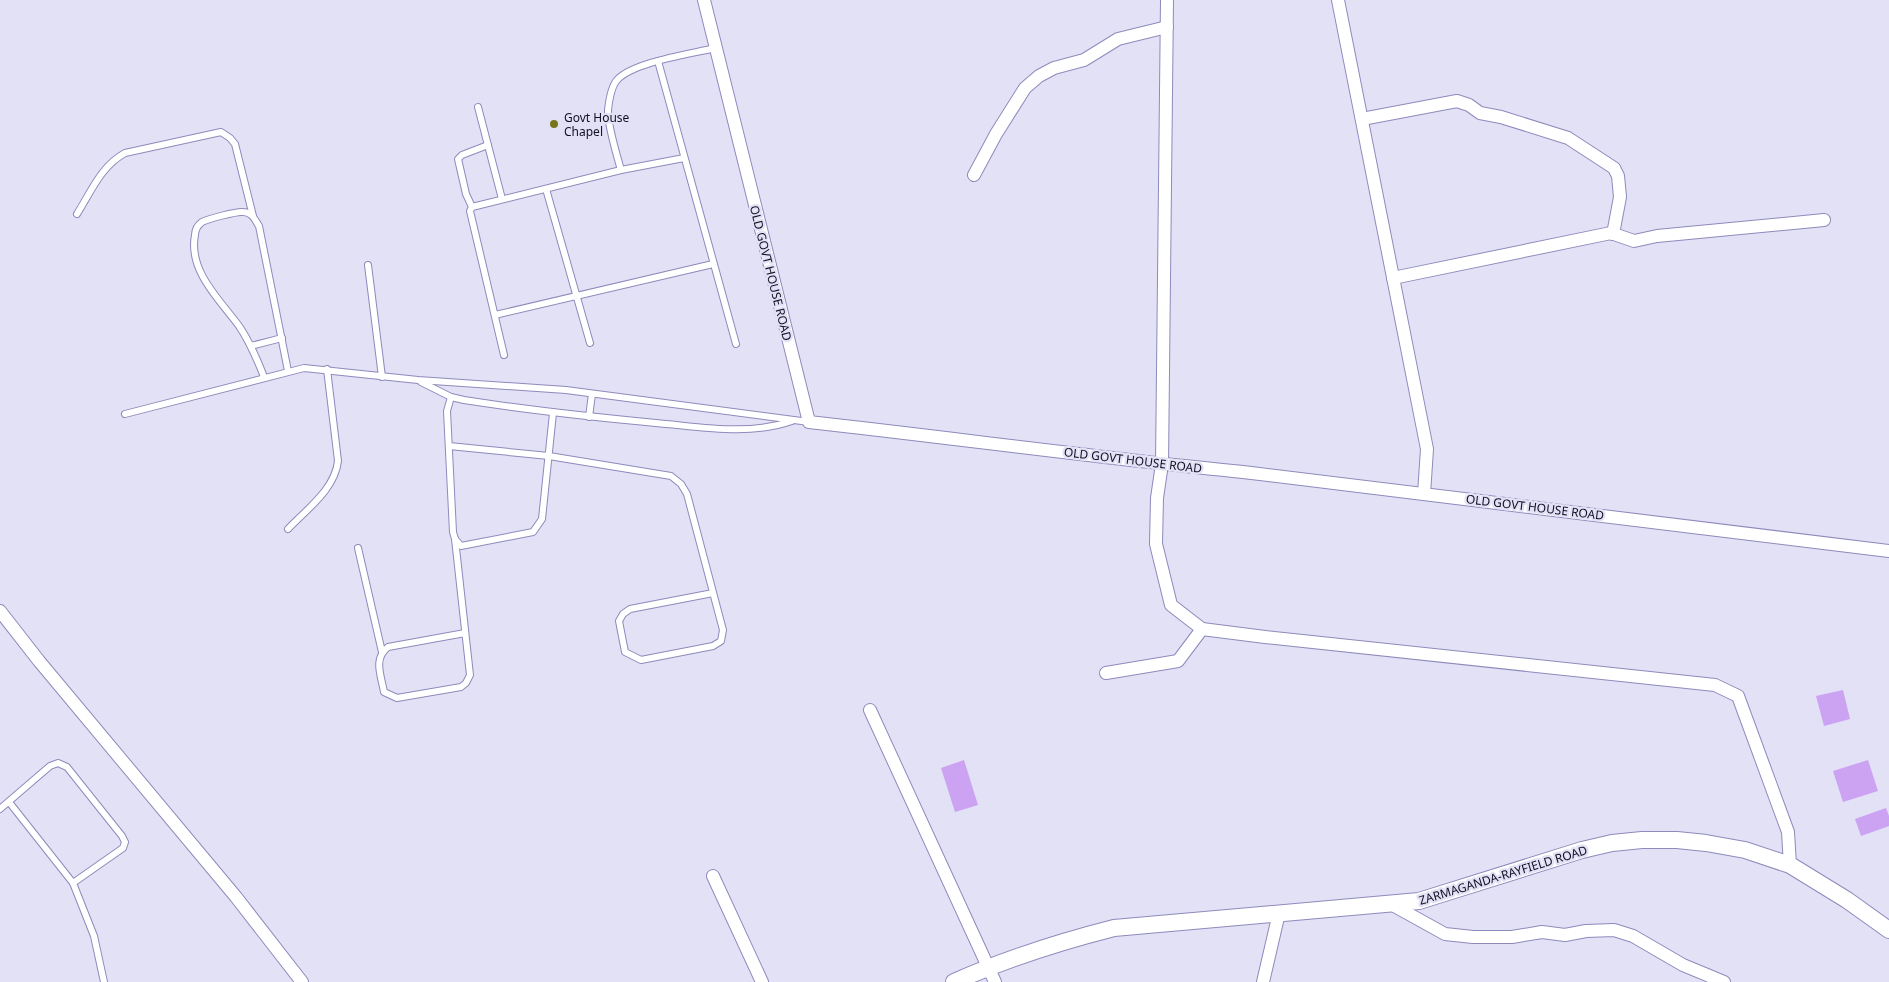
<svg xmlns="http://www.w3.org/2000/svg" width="1889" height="982" font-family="'Noto Sans',sans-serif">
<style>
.building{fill:#cca2f2}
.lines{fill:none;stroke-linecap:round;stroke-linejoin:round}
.service-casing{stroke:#8e8abb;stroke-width:8}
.minor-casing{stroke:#8e8abb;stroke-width:14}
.tertiary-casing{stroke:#8e8abb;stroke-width:18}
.service{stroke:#fff;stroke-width:6}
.minor{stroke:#fff;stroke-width:12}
.tertiary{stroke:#fff;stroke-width:16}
.poi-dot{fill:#78761b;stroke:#e2e1f6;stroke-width:2}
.labels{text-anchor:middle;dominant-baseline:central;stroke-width:4.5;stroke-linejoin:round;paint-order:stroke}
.poi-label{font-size:12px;fill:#110f21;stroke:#e2e1f6;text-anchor:start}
.street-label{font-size:12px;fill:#110f21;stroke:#e2e1f6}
</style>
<rect width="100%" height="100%" fill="#e2e1f6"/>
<g class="building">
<polygon points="1843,690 1850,719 1824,726 1816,696"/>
<polygon points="964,760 978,805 955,812 941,768"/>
<polygon points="1868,760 1878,791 1843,802 1833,771"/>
<polygon points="1886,808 1889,816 1889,826 1861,836 1855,819"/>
</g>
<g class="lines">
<g class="service-casing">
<g id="service">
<polyline points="658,61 736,344"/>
<polyline points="478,107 502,199"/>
<path d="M621,170C617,156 607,123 608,110C609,101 611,87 617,80C633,62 691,54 715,48"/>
<polyline points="546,189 590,343"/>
<polyline points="472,207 466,194 458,159 462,155 488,145"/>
<path d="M77,214C91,192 101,166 125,153L221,132L230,138L235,144L253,216"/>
<polyline points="368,265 382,377"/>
<polyline points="495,315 713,264"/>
<polyline points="251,346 282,338"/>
<polyline points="504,355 470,211 472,207 621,170 684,158"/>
<path d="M264,377C257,359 250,342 239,326C220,300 188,271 195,235C195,230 198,225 202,222C208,219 237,211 243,212C252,212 255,220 259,226L288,371"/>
<path d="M421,382L451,397L464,400C528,410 592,417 656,423C702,427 748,436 792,421"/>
<polyline points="451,397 447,411 453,532 455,539 461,546 533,532 542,519 553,413"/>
<polyline points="125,414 304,368 418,380 566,390 809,422"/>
<polyline points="589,417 592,394"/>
<polyline points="449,446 549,456 671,476 681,484 687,494 723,630 721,641 713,646 641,660 625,652 619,621 623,614 630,609 713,593"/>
<path d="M288,529C307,509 335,489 338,461L327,369"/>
<path d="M455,539L470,675L466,683L461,687L397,698L384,692C381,675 373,659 388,647L465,633"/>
<polyline points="358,548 382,652"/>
<polyline points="9,802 73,883 94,936 104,982"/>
<polyline points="0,809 50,766 58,763 67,767 122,836 125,842 123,848 73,883"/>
</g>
</g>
<g class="minor-casing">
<g id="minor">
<path d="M704,0L809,422C954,438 1098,458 1243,472L1889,551"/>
<polyline points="1167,0 1162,464 1157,498 1156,544 1171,605 1202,629 1265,637 1715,685 1738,696 1788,832 1790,865"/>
<polyline points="1338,0 1427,449 1424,494"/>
<polyline points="1362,119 1457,101 1469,105 1480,113 1501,117 1568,138 1614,168 1618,176 1620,197 1613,234"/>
<polyline points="974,175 996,134 1025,88 1039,76 1054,68 1084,60 1118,39 1167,27"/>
<polyline points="1393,278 1611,233 1634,241 1657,236 1824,220"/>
<polyline points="0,611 39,661 236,897 302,982"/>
<polyline points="1106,673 1178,661 1202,629"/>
<polyline points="870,710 995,982"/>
<polyline points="713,876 762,982"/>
<polyline points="1389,903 1445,934 1473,937 1512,937 1542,932 1565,935 1586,931 1614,930 1633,936 1683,965 1724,982"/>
<polyline points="1263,982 1279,913"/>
</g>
</g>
<g class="tertiary-casing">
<path id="tertiary" d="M954,982C1006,959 1059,942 1114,928L1419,901L1582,850L1612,843L1642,840H1677L1706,843L1745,850L1790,865L1847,900L1889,930"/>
</g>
<use href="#service" class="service"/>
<use href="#minor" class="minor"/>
<use href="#tertiary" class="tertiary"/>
</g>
<circle class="poi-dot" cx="554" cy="124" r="5"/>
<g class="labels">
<g class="poi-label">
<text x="564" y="117">Govt House<tspan x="564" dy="14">Chapel</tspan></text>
</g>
<g class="street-label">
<text transform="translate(771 273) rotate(76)">OLD GOVT HOUSE ROAD</text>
<text transform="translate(1133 460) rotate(7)">OLD GOVT HOUSE ROAD</text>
<text transform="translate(1535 507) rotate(7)">OLD GOVT HOUSE ROAD</text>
<text transform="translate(1503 875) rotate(-17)">ZARMAGANDA-RAYFIELD ROAD</text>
</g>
</g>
</svg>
